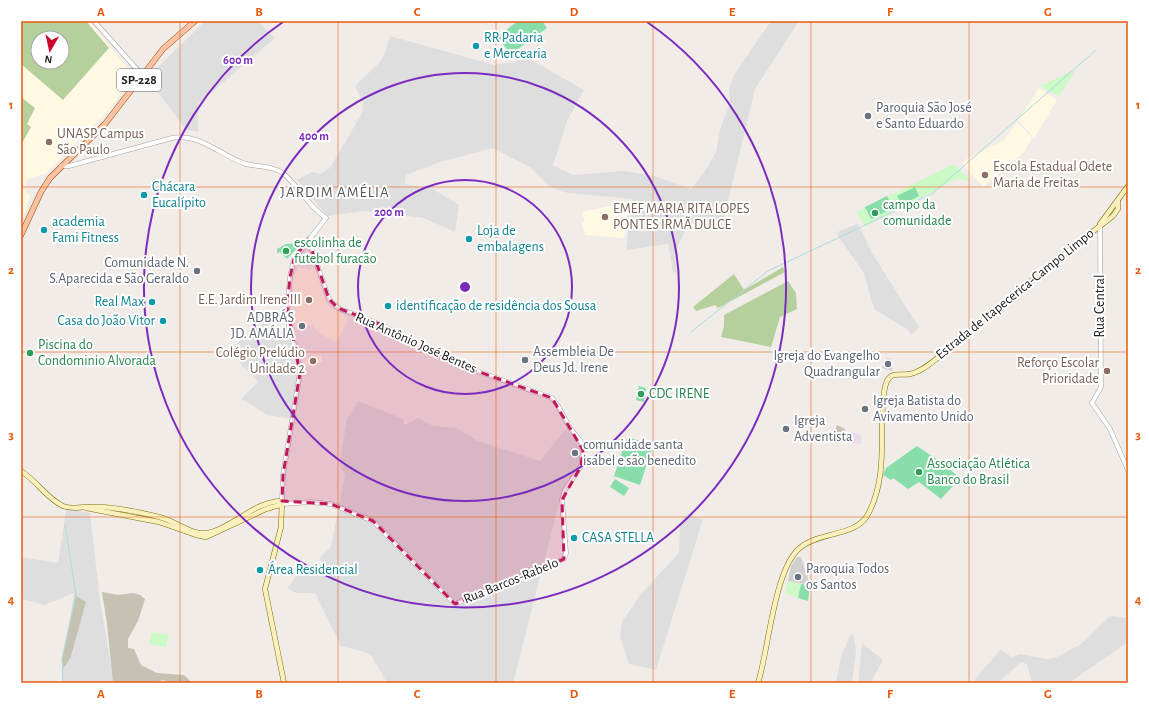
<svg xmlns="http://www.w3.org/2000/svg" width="1149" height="704" font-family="'Alegreya Sans',sans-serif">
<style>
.residential{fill:#dfdede}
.industrial{fill:#eadaea}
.education{fill:#fff9e4;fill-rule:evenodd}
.religious{fill:#cfcfcf}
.construction{fill:#c6c2b3}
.forest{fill:#b6d09d;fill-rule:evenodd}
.park{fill:#cdf9c7}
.pitch{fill:#88deab}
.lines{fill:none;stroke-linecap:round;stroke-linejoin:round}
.stream{stroke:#a9dcde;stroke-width:1}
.tertiary-casing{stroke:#a2a2a2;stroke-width:5}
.secondary-casing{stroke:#796f07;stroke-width:5.5}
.primary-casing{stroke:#9c4a02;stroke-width:6}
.tertiary{stroke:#fff;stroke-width:4}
.secondary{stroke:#f9f0be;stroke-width:4.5}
.primary{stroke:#fbc3a4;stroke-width:5}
.marked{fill:#c2185b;fill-opacity:0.2;stroke:#c2185b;stroke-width:3;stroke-dasharray:8 5;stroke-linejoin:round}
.grid{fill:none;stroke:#e8590c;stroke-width:1;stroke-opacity:0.55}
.ring{fill:none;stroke:#7b2cbf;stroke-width:2}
.culture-dot{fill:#0f9aa8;stroke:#fff;stroke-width:1.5}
.worship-dot{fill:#6b7280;stroke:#fff;stroke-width:1.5}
.education-dot{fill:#8d6e63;stroke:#fff;stroke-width:1.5}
.leisure-dot{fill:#2e9e5b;stroke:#fff;stroke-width:1.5}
.labels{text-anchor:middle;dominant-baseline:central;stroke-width:4;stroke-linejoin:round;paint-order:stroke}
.shield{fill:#fff;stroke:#646464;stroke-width:1}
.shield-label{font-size:13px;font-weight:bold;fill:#212121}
.culture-label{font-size:14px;fill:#0d838f;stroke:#fff;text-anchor:start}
.worship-label{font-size:14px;fill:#5b616d;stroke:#fff;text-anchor:start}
.education-label{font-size:14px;fill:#785e54;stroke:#fff;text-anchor:start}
.leisure-label{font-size:14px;fill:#27864d;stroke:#fff;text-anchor:start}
.street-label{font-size:14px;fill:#212121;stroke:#fff}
.neighbourhood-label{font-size:15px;letter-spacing:1px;fill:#545454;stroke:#fff}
.centre{fill:#7b2cbf;stroke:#fff;stroke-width:2}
.ring-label{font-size:12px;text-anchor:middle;font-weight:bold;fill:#7b2cbf;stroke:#fff;stroke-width:4;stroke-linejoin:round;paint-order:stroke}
.neatline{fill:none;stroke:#e8590c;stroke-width:1.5}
.grid-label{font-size:13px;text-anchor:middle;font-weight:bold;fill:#e8590c}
</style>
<rect width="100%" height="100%" fill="#f1ece8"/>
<g class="residential">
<polygon points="205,21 258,21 275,38 198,104 198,132 184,129 185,128 147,78"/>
<polygon points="771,21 799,21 755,89 722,226 689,224 677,247 675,259 677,273 673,272 668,244 626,250 632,199 568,193 550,187 530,167 493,148 440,162 406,175 405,184 433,189 459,205 455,232 424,218 391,214 365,211 327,216 297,180 312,172 320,174 330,168 362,113 363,102 355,86 379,63 385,53 390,36 494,65 514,62 526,57 584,90 567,121 553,165 573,175 623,171 655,176 691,189 705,171 716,152 720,129 730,104 729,88 734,75"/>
<polygon points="858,224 872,253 916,323 919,326 915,332 911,334 907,329 874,309 864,273 838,236 839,231"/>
<polygon points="268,319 289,337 296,359 297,382 291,419 268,415 241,399 258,382 242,366 232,347"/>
<polygon points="358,401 403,419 405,425 418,418 433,426 456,428 478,441 540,461 565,430 577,439 581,450 580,464 562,491 513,683 387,683 371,655 365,652 341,646 315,593 296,593 287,588 297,576 328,573 319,558 331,547 345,475 341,468 340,461 347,419"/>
<polygon points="72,509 90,513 100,601 114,683 63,683 62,659 67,638 74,593 44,605 35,602 21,599 21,557 58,563 66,511"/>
<polygon points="685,516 703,519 656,670 629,664 620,637 622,622 640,595 679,553 680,526"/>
<polygon points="1110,616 1128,618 1128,642 1069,683 1032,683 1027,664 1021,662 998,683 972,683 1000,650 1012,657 1020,654 1047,659 1057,657 1081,644"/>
<polygon points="851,634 854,636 856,651 852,683 836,683 841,656"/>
<polygon points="862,643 883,660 870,683 858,683"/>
</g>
<polygon class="industrial" points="851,432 861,435 861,444 850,443"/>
<g class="education">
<path d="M21,21H89L133,75L109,110L45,174L27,179L23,189L30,196L21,225ZM38,38H62V62H38Z"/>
<polygon points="1039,88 1057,100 1034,138 1018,120"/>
<polygon points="1017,122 1032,138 1024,152 983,187 962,163 967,159 1004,140"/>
<polygon points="628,202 624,238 585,235 584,230 583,230 582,223 585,222 582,212"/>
<polygon points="298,267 310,270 315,267 327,305 349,318 336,343 315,330 313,325 302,326 296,330 293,323 292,295 293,280"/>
<polygon points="321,354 323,362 304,367 303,360"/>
</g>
<g class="religious">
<polygon points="887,358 891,359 892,371 882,368"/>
<polygon points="797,557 801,557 810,585 788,581 791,566"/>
</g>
<g class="construction">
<polygon points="837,425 845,429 846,435 835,431"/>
<polygon points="102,592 118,595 133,593 140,595 145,599 138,621 128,639 128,648 134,649 141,665 157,673 184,675 192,683 172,683 163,680 153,683 113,683 107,624"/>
<polygon points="76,596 86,602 71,656 66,665 63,668 62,659"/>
</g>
<g class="forest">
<path d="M21,21H86L109,48L63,100L21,64ZM38,38H62V62H38Z"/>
<polygon points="21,97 35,108 27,124 31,127 21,145"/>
<polygon points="783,267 785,272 718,308 715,305 696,311 693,307 734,274 744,290"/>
<polygon points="788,281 796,293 797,309 780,317 771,347 721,337 724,326 724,315"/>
</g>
<g class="park">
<polygon points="1072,71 1075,71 1059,96 1040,86"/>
<polygon points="954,164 971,181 959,179 955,180 865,226 856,212"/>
<polygon points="788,581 801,584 798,598 785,593"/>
<polygon points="152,632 169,635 166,647 149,644"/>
</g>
<g class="pitch">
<polygon points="518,21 542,21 547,28 511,54 497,37"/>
<polygon points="915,187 919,196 902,205 897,196"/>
<polygon points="887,196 893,208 871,219 865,207"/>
<polygon points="298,243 299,246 287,259 280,252 277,253 277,249 286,244"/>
<polygon points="639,386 646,388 644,402 636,400"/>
<polygon points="627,437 653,445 640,485 614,476"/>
<polygon points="917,446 942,463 964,481 952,487 941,499 919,482 908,489 893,478 891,480 883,475 886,468"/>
<polygon points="615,479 629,488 624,496 610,487"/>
<polygon points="801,584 810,585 808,601 798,598"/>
</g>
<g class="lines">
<g class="stream">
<polyline points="691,332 768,271 933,193 1096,50"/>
<polyline points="63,683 62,659 76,594 65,525"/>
</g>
<g class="tertiary-casing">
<g id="tertiary">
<polyline points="94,21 142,75"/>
<path d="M61,166H69L172,138C201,133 221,156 246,164C258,167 274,166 284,174C299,187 309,207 326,218L294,259L290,277L287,312L289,328L298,357L300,373L283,475L282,501L286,502"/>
<polyline points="1100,224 1101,387 1092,403 1110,429 1128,470"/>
<polyline points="283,504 310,502 331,504 373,521 455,604 564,559 566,553 562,500 565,490 581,466 583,450 582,443 570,428 558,406 552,398 446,360 382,325 338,308 329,299 308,239"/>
</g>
</g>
<g class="secondary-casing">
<g id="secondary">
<polyline points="1100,224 1128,186"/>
<path d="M21,471C36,480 47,499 63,506C74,510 85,506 96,507C117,507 139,512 159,517C174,520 192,536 208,533C232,528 255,501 282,501L281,527L265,589L284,683"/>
<polyline points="86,508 159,522 196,535 206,537 266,509 283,504"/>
<path d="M758,683C769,649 774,567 801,547C820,532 855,536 867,516C884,486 882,452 882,419C883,407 882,392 887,381C892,371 901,376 910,374C921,372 931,363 940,356C997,309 1054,261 1113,216L1118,209V201"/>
</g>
</g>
<g class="primary-casing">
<polyline id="primary" points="21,235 41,192 50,178 105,124 163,49 195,21"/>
</g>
<use href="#tertiary" class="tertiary"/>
<use href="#secondary" class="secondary"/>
<use href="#primary" class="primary"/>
</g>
<path class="marked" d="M308,239L329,299L338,308L382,325L446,360L552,398L583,450L581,466L562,500L564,559L455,604L373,521L331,504L282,501L283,475L300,373L287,307L290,277L294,259Z"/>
<path class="grid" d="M180,21V683M338,21V683M496,21V683M653,21V683M811,21V683M969,21V683M21,187H1128M21,352H1128M21,517H1128"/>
<g class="ring">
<circle cx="465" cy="287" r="107"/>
<circle cx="465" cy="287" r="214"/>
<path d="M647 22A321 321 0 1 1 283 22"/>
</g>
<g class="culture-dot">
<circle cx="476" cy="46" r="4"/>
<circle cx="144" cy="195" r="4"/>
<circle cx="44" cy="230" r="4"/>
<circle cx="469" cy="239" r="4"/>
<circle cx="152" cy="302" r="4"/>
<circle cx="388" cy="306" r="4"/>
<circle cx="163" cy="321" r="4"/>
<circle cx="574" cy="538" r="4"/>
<circle cx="260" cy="570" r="4"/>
</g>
<g class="worship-dot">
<circle cx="868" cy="116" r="4"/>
<circle cx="197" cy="271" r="4"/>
<circle cx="302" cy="326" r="4"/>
<circle cx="525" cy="360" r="4"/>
<circle cx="888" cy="364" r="4"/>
<circle cx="865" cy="409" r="4"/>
<circle cx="786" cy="429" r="4"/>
<circle cx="575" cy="453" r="4"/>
<circle cx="798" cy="577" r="4"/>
</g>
<g class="education-dot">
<circle cx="49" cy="142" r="4"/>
<circle cx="985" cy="175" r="4"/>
<circle cx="605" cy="217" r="4"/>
<circle cx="309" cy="300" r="4"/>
<circle cx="313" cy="361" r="4"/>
<circle cx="1107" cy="371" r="4"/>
</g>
<g class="leisure-dot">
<circle cx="875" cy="213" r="4"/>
<circle cx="286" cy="251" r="4"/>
<circle cx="30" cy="353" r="4"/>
<circle cx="641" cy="394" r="4"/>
<circle cx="919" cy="472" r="4"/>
</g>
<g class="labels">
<rect class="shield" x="117" y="69" width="44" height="22" rx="3"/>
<g class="shield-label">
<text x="139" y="80">SP-228</text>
</g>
<g class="culture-label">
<text x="484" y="38">RR Padaria<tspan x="484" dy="16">e Mercearia</tspan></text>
<text x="152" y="187">Chácara<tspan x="152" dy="16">Eucalípito</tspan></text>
<text x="52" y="222">academia<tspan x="52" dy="16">Fami Fitness</tspan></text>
<text x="477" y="231">Loja de<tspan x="477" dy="16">embalagens</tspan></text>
<text x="144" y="302" text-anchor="end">Real Max</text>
<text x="396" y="306">identificação de residência dos Sousa</text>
<text x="155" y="321" text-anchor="end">Casa do João Vitor</text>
<text x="582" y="538">CASA STELLA</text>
<text x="268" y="570">Área Residencial</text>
</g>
<g class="worship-label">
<text x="876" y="108">Paroquia São José<tspan x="876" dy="16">e Santo Eduardo</tspan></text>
<text x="189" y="263" text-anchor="end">Comunidade N.<tspan x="189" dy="16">S.Aparecida e São Geraldo</tspan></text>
<text x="294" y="318" text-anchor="end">ADBRÁS<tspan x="294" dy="16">JD. AMÁLIA</tspan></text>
<text x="533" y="352">Assembleia De<tspan x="533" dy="16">Deus Jd. Irene</tspan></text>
<text x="880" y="356" text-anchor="end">Igreja do Evangelho<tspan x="880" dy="16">Quadrangular</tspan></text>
<text x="873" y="401">Igreja Batista do<tspan x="873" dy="16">Avivamento Unido</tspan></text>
<text x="794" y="421">Igreja<tspan x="794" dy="16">Adventista</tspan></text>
<text x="583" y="445">comunidade santa<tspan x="583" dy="16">isabel e são benedito</tspan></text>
<text x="806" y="569">Paroquia Todos<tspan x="806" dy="16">os Santos</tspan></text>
</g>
<g class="education-label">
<text x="57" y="134">UNASP Campus<tspan x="57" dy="16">São Paulo</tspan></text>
<text x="993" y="167">Escola Estadual Odete<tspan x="993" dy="16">Maria de Freitas</tspan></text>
<text x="613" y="209">EMEF MARIA RITA LOPES<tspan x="613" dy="16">PONTES IRMÃ DULCE</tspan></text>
<text x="301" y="300" text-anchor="end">E.E. Jardim Irene III</text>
<text x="305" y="353" text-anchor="end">Colégio Prelúdio<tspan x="305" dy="16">Unidade 2</tspan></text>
<text x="1099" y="363" text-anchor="end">Reforço Escolar<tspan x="1099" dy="16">Prioridade</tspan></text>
</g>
<g class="leisure-label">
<text x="883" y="205">campo da<tspan x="883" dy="16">comunidade</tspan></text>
<text x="294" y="243">escolinha de<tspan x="294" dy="16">futebol furacão</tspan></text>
<text x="38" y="345">Piscina do<tspan x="38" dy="16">Condominio Alvorada</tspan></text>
<text x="649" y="394">CDC IRENE</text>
<text x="927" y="464">Associação Atlética<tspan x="927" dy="16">Banco do Brasil</tspan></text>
</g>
<g class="street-label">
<text transform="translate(1015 294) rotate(-39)">Estrada de Itapecerica-Campo Limpo</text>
<text transform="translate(1100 306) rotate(-90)">Rua Central</text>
<text transform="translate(416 343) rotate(24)">Rua Antônio José Bentes</text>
<text transform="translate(511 581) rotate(-22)">Rua Barcos-Rabelo</text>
</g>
<g class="neighbourhood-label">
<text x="335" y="192">JARDIM AMÉLIA</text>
</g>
</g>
<circle cx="465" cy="287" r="6" class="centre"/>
<g class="ring-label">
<text x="238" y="64">600 m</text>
<text x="314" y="140">400 m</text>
<text x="389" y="216">200 m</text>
</g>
<rect width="1149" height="704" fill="none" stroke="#ffffff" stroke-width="44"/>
<g transform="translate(50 50) rotate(189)"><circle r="19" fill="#ffffff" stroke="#a6a6a6"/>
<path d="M0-3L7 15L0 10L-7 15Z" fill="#cf032d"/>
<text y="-6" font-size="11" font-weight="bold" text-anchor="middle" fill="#212121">N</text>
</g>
<rect x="22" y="22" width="1105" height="660" class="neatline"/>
<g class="grid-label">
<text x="101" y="16">A</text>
<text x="259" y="16">B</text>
<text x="417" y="16">C</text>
<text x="574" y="16">D</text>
<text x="732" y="16">E</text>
<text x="890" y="16">F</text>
<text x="1048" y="16">G</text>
<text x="11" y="109">1</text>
<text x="1138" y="109">1</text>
<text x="11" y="274">2</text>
<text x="1138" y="274">2</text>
<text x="11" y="439">3</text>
<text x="1138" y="439">3</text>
<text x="11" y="604">4</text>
<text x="1138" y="604">4</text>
<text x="101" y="698">A</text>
<text x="259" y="698">B</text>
<text x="417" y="698">C</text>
<text x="574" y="698">D</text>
<text x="732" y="698">E</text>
<text x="890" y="698">F</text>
<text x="1048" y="698">G</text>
</g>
</svg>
